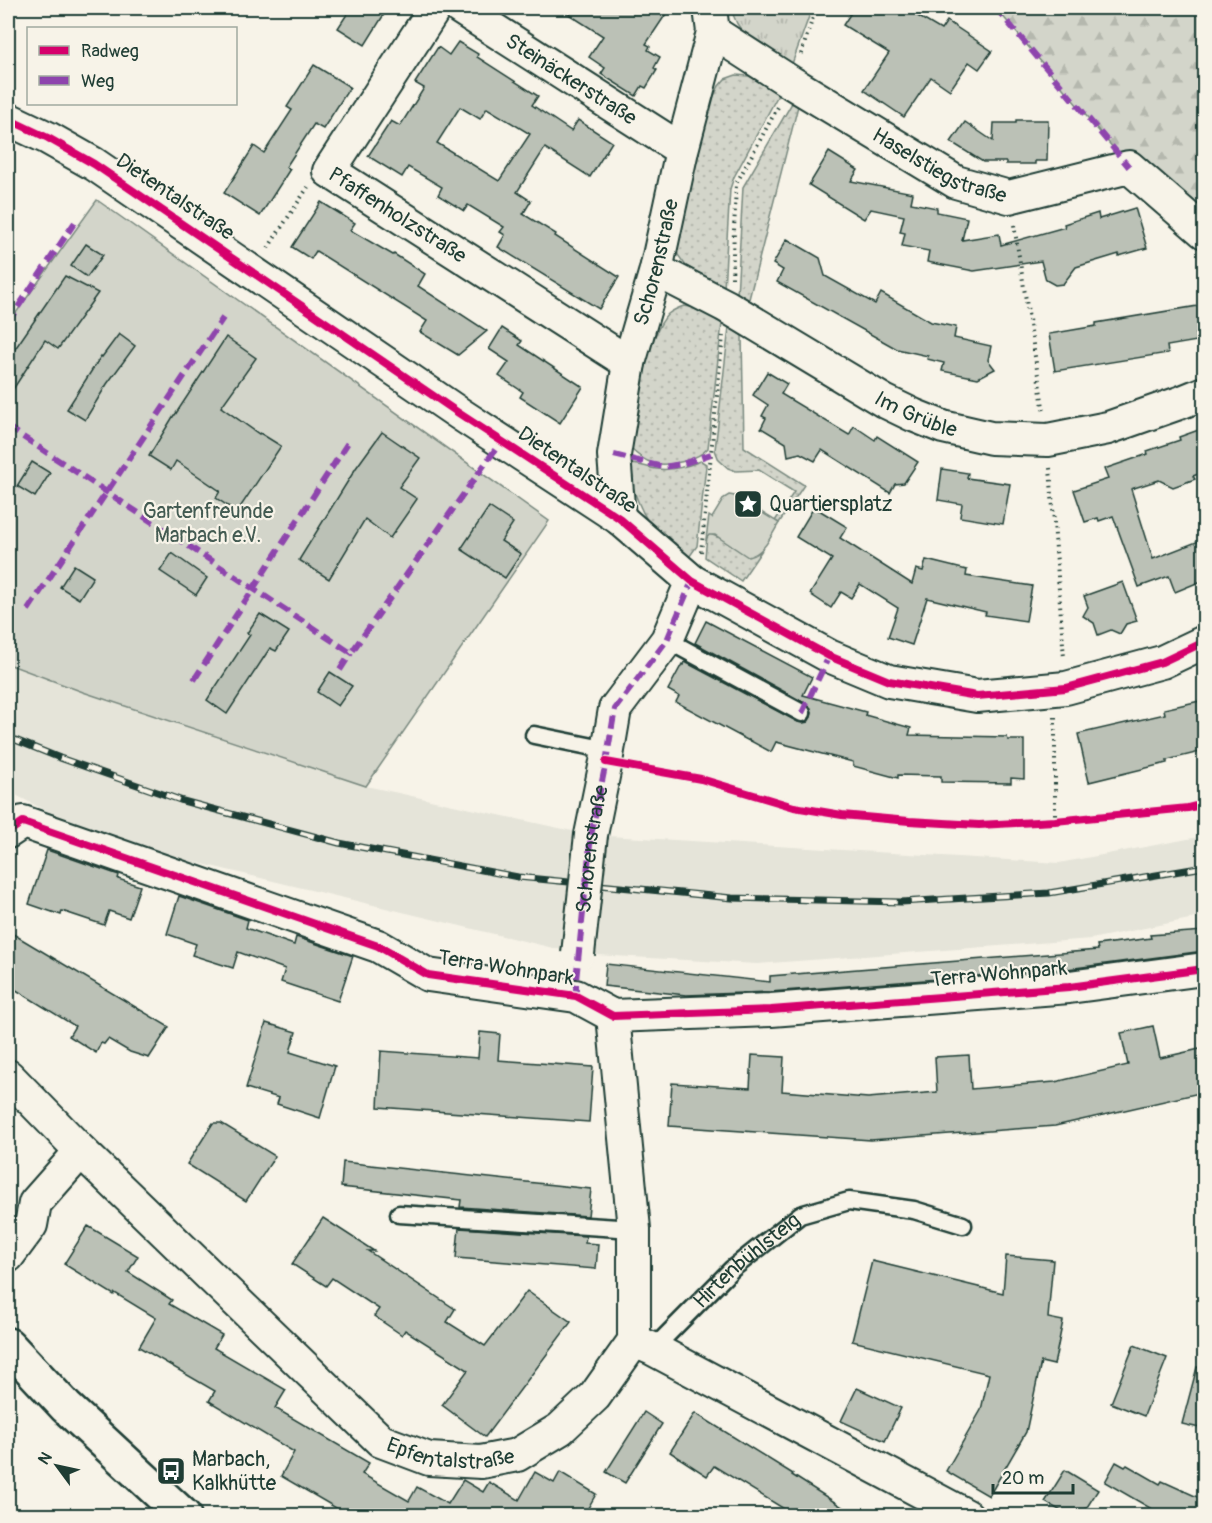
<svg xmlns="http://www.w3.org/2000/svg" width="1212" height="1523" font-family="Pangolin,sans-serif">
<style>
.built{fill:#e5e4d9}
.grass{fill:url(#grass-dots);stroke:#79897f;stroke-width:1.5}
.forest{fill:url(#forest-firs);stroke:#79897f;stroke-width:1.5}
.park{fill:url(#park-tufts);stroke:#79897f;stroke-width:1.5}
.garden{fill:#d3d5ca;stroke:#79897f;stroke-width:1.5}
.building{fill:#bbc1b6;stroke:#1f3d34;stroke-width:1.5;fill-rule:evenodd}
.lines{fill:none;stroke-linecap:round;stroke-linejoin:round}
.lane-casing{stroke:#1f3d34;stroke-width:21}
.street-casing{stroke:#1f3d34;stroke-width:36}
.secondary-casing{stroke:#1f3d34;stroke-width:38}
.path{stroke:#1f3d34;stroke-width:4;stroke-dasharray:1.5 4.5;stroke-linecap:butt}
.lane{stroke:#f7f3e8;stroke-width:16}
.street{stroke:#f7f3e8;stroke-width:32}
.secondary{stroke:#f7f3e8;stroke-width:33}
.rail-casing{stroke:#1f3d34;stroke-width:7}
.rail{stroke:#f7f3e8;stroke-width:4.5;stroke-dasharray:14;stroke-linecap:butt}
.street-bridge-casing{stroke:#1f3d34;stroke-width:36;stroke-linecap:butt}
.street-bridge{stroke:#f7f3e8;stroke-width:32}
.quiet{stroke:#8e44ad;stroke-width:6;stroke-dasharray:12 6;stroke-linecap:butt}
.cycleway-casing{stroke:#f7f3e8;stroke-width:11}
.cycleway{stroke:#d6006c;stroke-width:8}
.labels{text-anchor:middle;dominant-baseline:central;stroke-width:4.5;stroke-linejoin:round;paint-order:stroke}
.street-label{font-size:21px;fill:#1f3d34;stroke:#f7f3e8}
.poi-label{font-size:21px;fill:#1f3d34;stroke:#f7f3e8;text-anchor:start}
.park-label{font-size:21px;fill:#435b52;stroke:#f7f3e8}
</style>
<defs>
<pattern id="grass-dots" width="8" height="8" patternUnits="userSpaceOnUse" patternTransform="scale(1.5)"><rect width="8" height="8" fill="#d3d5ca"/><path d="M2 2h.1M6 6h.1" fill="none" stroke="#b5b8ae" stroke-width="1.8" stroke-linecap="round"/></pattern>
<pattern id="forest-firs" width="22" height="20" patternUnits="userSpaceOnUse" patternTransform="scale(1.5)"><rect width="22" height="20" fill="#d3d5ca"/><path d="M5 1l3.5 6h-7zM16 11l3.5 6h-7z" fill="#b5b8ae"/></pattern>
<pattern id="park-tufts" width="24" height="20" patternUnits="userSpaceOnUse" patternTransform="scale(1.5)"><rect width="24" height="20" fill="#d3d5ca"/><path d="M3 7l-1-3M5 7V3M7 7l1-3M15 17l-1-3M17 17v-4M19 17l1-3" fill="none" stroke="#b5b8ae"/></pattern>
</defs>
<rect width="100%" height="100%" fill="#f7f3e8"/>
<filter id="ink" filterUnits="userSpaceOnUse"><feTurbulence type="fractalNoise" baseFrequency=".0167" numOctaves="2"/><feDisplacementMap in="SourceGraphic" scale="12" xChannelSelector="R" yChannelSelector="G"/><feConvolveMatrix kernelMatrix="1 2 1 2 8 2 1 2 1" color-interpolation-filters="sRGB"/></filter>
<g filter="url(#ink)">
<polygon class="built" points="8,664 83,692 366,786 591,835 1059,863 1204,836 1204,916 1091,939 757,964 578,954 102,840 8,791"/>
<g class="grass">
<polygon points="736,75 749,76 779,93 734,177 730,189 724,289 686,266 678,255 676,245 706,112 719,86 725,79"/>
<polygon points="792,103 798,106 748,303 737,296 743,187"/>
<path d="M684,306L697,308L722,323L708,448C698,460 669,467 653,463C644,461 636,454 629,447C634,416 647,335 668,314C673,310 678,308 684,306Z"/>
<polygon points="729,327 742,336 744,447 804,485 779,523 775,521 794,492 759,470 736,471 728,468 719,460 715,450"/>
<path d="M701,461L706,464V466L697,546L687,560C678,552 666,544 658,535C642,517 631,488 628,464C639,463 647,468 657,469C673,471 687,466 701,461Z"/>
<polygon points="710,534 758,553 762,550 741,581 705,557 707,536"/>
</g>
<polygon class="forest" points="996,8 1204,8 1204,232 1129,167"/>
<path class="park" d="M732,8H812L792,64C769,50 735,38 732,8Z"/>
<g class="garden">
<polygon points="97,200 549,521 366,786 83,692 8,664 8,324"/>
<path d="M729,495L735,496L779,523C771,536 764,554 748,557L715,535H709L706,539L709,516L712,518L724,498Z"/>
</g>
<g class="building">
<polygon points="351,8 388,8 365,45 338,28"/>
<polygon points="559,8 670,8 646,44 650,46 648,50 660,57 654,68 657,70 646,88 642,86 636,96 601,74 605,68 589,57 603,36"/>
<polygon points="854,8 904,8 941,30 947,21 992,51 979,69 969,62 950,90 931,77 904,117 864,90 889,53 843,25"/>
<path d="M458,42L478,54L477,57L538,96L532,105L571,131L578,120L612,142L590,177L545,148L517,192L531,201L523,214L556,234L555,236L619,277L599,309L498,247L505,235L500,232L504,227L468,205L464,211L438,195L442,187L408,167L402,177L368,156L391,121L400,126L424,88L415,83L438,47L449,55ZM460,107L480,119L487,108L530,134L499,181L437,143Z"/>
<polygon points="314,65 350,87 323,129 314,124 286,167 290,169 260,216 224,193 254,146 264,153 292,110 287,107"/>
<polygon points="1016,120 1048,120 1047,161 1035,161 1035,164 1006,164 1006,162 983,162 951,142 965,122 993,141 994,123 1016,123"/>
<polygon points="829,152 858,170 851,181 913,193 911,203 937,208 937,212 967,218 962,240 999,234 1001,245 1065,227 1064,224 1098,213 1099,219 1135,208 1147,248 1119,256 1119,254 1076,267 1063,284 1055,285 1046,280 1041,261 974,271 927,262 929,251 902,246 905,233 900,232 904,216 871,209 864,219 809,185"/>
<polygon points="321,202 355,223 350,230 393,255 394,254 425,274 418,286 487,331 458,355 420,332 427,321 316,251 311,259 292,247"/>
<polygon points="787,239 820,258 825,276 875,304 881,293 931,322 956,327 954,338 991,346 988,360 995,369 978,378 942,371 944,363 927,359 928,356 897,349 777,282 783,270 773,264"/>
<polygon points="86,244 103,255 87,277 71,266"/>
<polygon points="65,276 98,293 58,349 45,340 8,397 8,359"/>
<polygon points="1204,305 1204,331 1196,334 1197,341 1167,346 1168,353 1055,371 1049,334 1096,326 1096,323"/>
<polygon points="502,328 522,341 519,345 583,387 560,423 520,397 523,392 499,376 509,362 489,349"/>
<polygon points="119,334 135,346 107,384 85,420 67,409 101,356 102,357"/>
<polygon points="226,337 256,358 221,407 259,434 260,433 281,446 237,512 216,498 220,491 176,461 171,470 149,456 174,415 175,415"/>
<polygon points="767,372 787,384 781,394 849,435 854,426 875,440 877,436 918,462 904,483 895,484 890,493 822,450 815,461 800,453 788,456 786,443 761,428 766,418 762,416 768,405 753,395"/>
<polygon points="1204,428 1204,472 1193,476 1195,479 1173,487 1159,480 1131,489 1153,559 1204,539 1204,580 1175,592 1169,576 1139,587 1113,516 1099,521 1098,518 1085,522 1074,490 1108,479 1104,469 1148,454 1147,451 1180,440 1179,437"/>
<polygon points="382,432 420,458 399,487 417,499 390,538 365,519 329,579 299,560 356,468"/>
<polygon points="32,462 50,473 35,497 17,486"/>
<polygon points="942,469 968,473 967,478 1010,484 1003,524 960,517 962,504 938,500"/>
<polygon points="489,507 513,523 501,541 521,554 505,578 461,549"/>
<polygon points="814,507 847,527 840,538 912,584 916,569 923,571 926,560 967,570 966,576 1032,586 1026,621 985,615 986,612 927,598 912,645 888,637 898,608 860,584 851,598 841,592 831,608 810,594 832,559 796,537"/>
<polygon points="172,553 207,578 196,595 160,571"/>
<polygon points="74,565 93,577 79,599 60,587"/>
<polygon points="1123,582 1137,621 1126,624 1120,634 1111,630 1098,635 1094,623 1083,616 1088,607 1084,596"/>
<polygon points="260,614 289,632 276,651 270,648 227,714 207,700 250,635 247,633"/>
<polygon points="706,621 812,677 803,695 866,712 865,715 911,728 909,735 1007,737 1008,740 1024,740 1024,779 1011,778 1011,783 941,782 941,776 898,775 898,778 853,766 853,762 776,742 771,752 749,740 749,741 676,702 679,696 668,690 682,664 683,665 685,662 798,722 803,723 808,722 811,717 812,713 811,708 807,704 695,643"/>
<polygon points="330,672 352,686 338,706 317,692"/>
<polygon points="1204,700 1204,751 1167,760 1167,763 1089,782 1078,734 1165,714 1164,709"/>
<polygon points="47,850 119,875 118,879 140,886 129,918 109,911 104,925 62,911 61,915 29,904"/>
<polygon points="179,896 248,920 246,928 294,945 296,937 353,956 338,1001 281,982 285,969 238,952 233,968 192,955 196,944 167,934"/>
<polygon points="8,931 169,1027 149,1058 130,1052 108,1039 104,1044 101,1043 96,1053 69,1036 75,1026 8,985"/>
<polygon points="1204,931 1204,951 1067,969 770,992 686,995 604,986 606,964 770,982 770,976 1098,950 1097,945 1151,938 1150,935"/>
<polygon points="266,1023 296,1032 290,1052 335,1066 320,1118 277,1104 279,1098 246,1088"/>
<polygon points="1153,1026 1160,1058 1204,1048 1204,1092 1055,1126 871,1140 669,1126 672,1083 750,1088 752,1055 784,1057 782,1091 868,1098 937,1092 935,1057 969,1055 971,1089 1055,1082 1128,1065 1121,1033"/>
<polygon points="480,1032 500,1034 498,1060 593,1067 589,1122 378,1107 381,1051 478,1058"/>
<polygon points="213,1123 221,1123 275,1156 246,1201 187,1164"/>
<polygon points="343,1162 591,1189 588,1216 460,1207 461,1200 341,1187"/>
<polygon points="323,1218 374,1251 368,1251 455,1309 447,1322 485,1346 527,1291 571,1322 485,1437 442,1405 468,1370 405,1330 402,1335 374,1316 379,1309 332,1278 326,1286 292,1264"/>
<polygon points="88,1226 138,1256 128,1272 172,1300 169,1304 222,1335 214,1348 286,1390 275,1408 369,1463 362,1474 409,1501 417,1487 448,1504 463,1480 483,1492 489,1482 519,1500 535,1472 554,1483 560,1472 596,1494 584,1515 348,1515 281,1476 294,1452 209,1401 215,1391 139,1347 156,1318 115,1293 114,1295 64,1264"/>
<polygon points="459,1228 586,1236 585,1243 598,1244 596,1269 456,1258"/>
<polygon points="1006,1256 1053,1260 1048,1318 1063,1321 1054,1365 1041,1362 1026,1432 989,1496 946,1471 981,1410 989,1374 852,1341 872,1261 1003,1293"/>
<polygon points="1134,1345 1167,1358 1144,1416 1111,1403"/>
<polygon points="1197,1367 1204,1368 1204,1429 1182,1424"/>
<polygon points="857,1388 901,1408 885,1441 841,1421"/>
<polygon points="644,1412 662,1424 625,1483 606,1472"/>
<polygon points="695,1413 793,1474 792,1475 855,1515 794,1515 714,1466 707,1476 670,1452"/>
<polygon points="1116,1462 1125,1467 1127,1465 1160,1484 1162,1481 1204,1500 1204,1515 1162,1515 1105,1482"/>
<polygon points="1065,1470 1098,1490 1082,1515 1068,1515 1045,1502"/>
</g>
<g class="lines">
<g class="lane-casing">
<g id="lane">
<polyline points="667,640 802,713"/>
<polyline points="534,735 608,750"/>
<polyline points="399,1214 634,1229"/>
<path id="s1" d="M653,1349L732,1269L800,1215L849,1201L914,1210L963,1225"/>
</g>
</g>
<g class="street-casing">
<g id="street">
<path id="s2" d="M435,8L329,171L629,363"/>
<path id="s3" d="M460,8L682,150"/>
<path id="s4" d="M713,32L792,83L956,182L1009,197L1129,167L1204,232"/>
<polyline points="8,119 48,138 94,164 460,414 619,518 692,581 829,656 889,681 977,696 1066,688 1162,662 1204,642"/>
<path id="s5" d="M656,270L726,306L884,401L913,415L943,427L991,438L1048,440L1108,428L1182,402L1204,393"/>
<path id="s6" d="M619,518L614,455L629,363L656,270L682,150L713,32L710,8"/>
<polyline points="8,832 23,822 378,946 428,975 576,996 613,1016 771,1010 1069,987 1204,969"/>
<polyline points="591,835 606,762 615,709 667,640 692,581"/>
<path id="s7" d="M8,1076L81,1151L381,1441L429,1459L481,1462L517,1455L560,1429L595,1396L634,1341V1229L613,1016"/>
<polyline points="8,1256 31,1225 35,1203 81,1151"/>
<polyline points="634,1341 653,1349 967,1516"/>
</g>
</g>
<g class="secondary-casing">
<polyline id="secondary" points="8,1345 66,1407 184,1516"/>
</g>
<g class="path">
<polyline points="801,54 816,8"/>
<polyline points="1014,225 1044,413"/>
<polyline points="268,248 308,187"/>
<polyline points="732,278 736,184 778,107"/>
<polyline points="1050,468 1064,658"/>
<polyline points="701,552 723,336"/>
<polyline points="1055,717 1055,821"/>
</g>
<use href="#lane" class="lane"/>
<use href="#street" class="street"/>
<use href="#secondary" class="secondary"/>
<g class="rail-casing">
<polyline id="rail" points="8,737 60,758 183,801 339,843 518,877 732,898 901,902 1049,893 1204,867"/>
</g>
<use href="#rail" class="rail"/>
<g class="street-bridge-casing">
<polyline id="street-bridge" points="578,954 591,835"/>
</g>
<use href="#street-bridge" class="street-bridge"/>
<g class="quiet">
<polyline points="996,8 1129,167"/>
<polyline points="8,322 75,222"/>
<polyline points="8,427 351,653 502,440"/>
<polyline points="614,455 663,467 682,464 711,454"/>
<polyline points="28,610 223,318"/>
<polyline points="340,670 351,653"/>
<polyline points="194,680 349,441"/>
<polyline points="802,713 829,656"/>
<path id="s8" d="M576,996V980L591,835L606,762L615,709L667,640L692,581"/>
</g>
<g class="cycleway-casing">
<g id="cycleway">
<polyline points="8,119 48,138 94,164 460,414 619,518 692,581 829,656 889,681 977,696 1066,688 1162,662 1204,642"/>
<polyline points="606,762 701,779 794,807 842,815 909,821 979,825 1055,821 1188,808 1204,804"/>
<polyline points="8,832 23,822 378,946 428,975 576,996 613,1016 771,1010 1069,987 1204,969"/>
</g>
</g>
<use href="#cycleway" class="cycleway"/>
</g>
</g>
<defs>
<g id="sight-square" transform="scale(1.5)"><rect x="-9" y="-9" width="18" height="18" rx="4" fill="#1f3d34" stroke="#f7f3e8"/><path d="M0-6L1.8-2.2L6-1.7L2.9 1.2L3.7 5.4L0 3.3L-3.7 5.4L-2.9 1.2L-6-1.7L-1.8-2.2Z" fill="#fff"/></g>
<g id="bus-square" transform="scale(1.5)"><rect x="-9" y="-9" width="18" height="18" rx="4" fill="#1f3d34" stroke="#f7f3e8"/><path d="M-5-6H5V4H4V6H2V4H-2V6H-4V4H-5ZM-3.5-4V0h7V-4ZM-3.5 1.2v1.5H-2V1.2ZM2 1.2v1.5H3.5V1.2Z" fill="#fff"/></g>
</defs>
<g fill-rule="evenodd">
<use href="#sight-square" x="748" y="504"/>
<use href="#bus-square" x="171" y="1471"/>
</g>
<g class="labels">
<g class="street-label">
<text stroke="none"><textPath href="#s3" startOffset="132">Steinäckerstraße</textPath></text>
<text stroke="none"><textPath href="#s4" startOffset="264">Haselstiegstraße</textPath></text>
<text transform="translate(175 197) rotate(34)">Dietentalstraße</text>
<text stroke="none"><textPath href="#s2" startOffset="276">Pfaffenholzstraße</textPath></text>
<text stroke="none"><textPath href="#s6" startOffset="261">Schorenstraße</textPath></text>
<text stroke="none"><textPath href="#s5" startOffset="298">Im Grüble</textPath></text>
<text transform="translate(577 470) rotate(34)">Dietentalstraße</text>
<text stroke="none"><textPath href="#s8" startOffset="148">Schorenstraße</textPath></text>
<text transform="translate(506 968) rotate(9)">Terra Wohnpark</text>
<text transform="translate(999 974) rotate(-5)">Terra Wohnpark</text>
<text stroke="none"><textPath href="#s1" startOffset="129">Hirtenbühlsteig</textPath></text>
<text stroke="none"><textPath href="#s7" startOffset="594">Epfentalstraße</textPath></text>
</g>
<g class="poi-label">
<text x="769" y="504">Quartiersplatz</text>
<text x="192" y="1459">Marbach,<tspan x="192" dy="24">Kalkhütte</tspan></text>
</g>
<g class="park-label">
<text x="208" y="511">Gartenfreunde<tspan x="208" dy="24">Marbach e.V.</tspan></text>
</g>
</g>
<rect width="1212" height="1523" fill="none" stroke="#f7f3e8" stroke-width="30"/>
<rect x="15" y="15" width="1182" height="1493" fill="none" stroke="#1f3d34" stroke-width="2" filter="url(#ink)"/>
<rect x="27" y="27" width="210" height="78" fill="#f7f3e8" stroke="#a1aaa0" stroke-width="1.5"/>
<rect x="39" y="46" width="30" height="9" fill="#d6006c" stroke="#a1aaa0" stroke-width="1.5"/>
<text x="81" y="57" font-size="18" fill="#1f3d34">Radweg</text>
<rect x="39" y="76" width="30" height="9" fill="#8e44ad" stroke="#a1aaa0" stroke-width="1.5"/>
<text x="81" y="87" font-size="18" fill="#1f3d34">Weg</text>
<g transform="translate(57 1466) rotate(303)" stroke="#f7f3e8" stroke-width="4.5" paint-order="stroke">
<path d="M0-4.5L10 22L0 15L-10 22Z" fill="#1f3d34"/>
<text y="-9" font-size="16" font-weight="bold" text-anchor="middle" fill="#1f3d34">N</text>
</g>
<path d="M993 1484v9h80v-9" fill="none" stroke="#1f3d34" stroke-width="3"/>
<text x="1002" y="1484" font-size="18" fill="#1f3d34" stroke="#f7f3e8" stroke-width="4.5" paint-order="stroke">20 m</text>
</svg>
